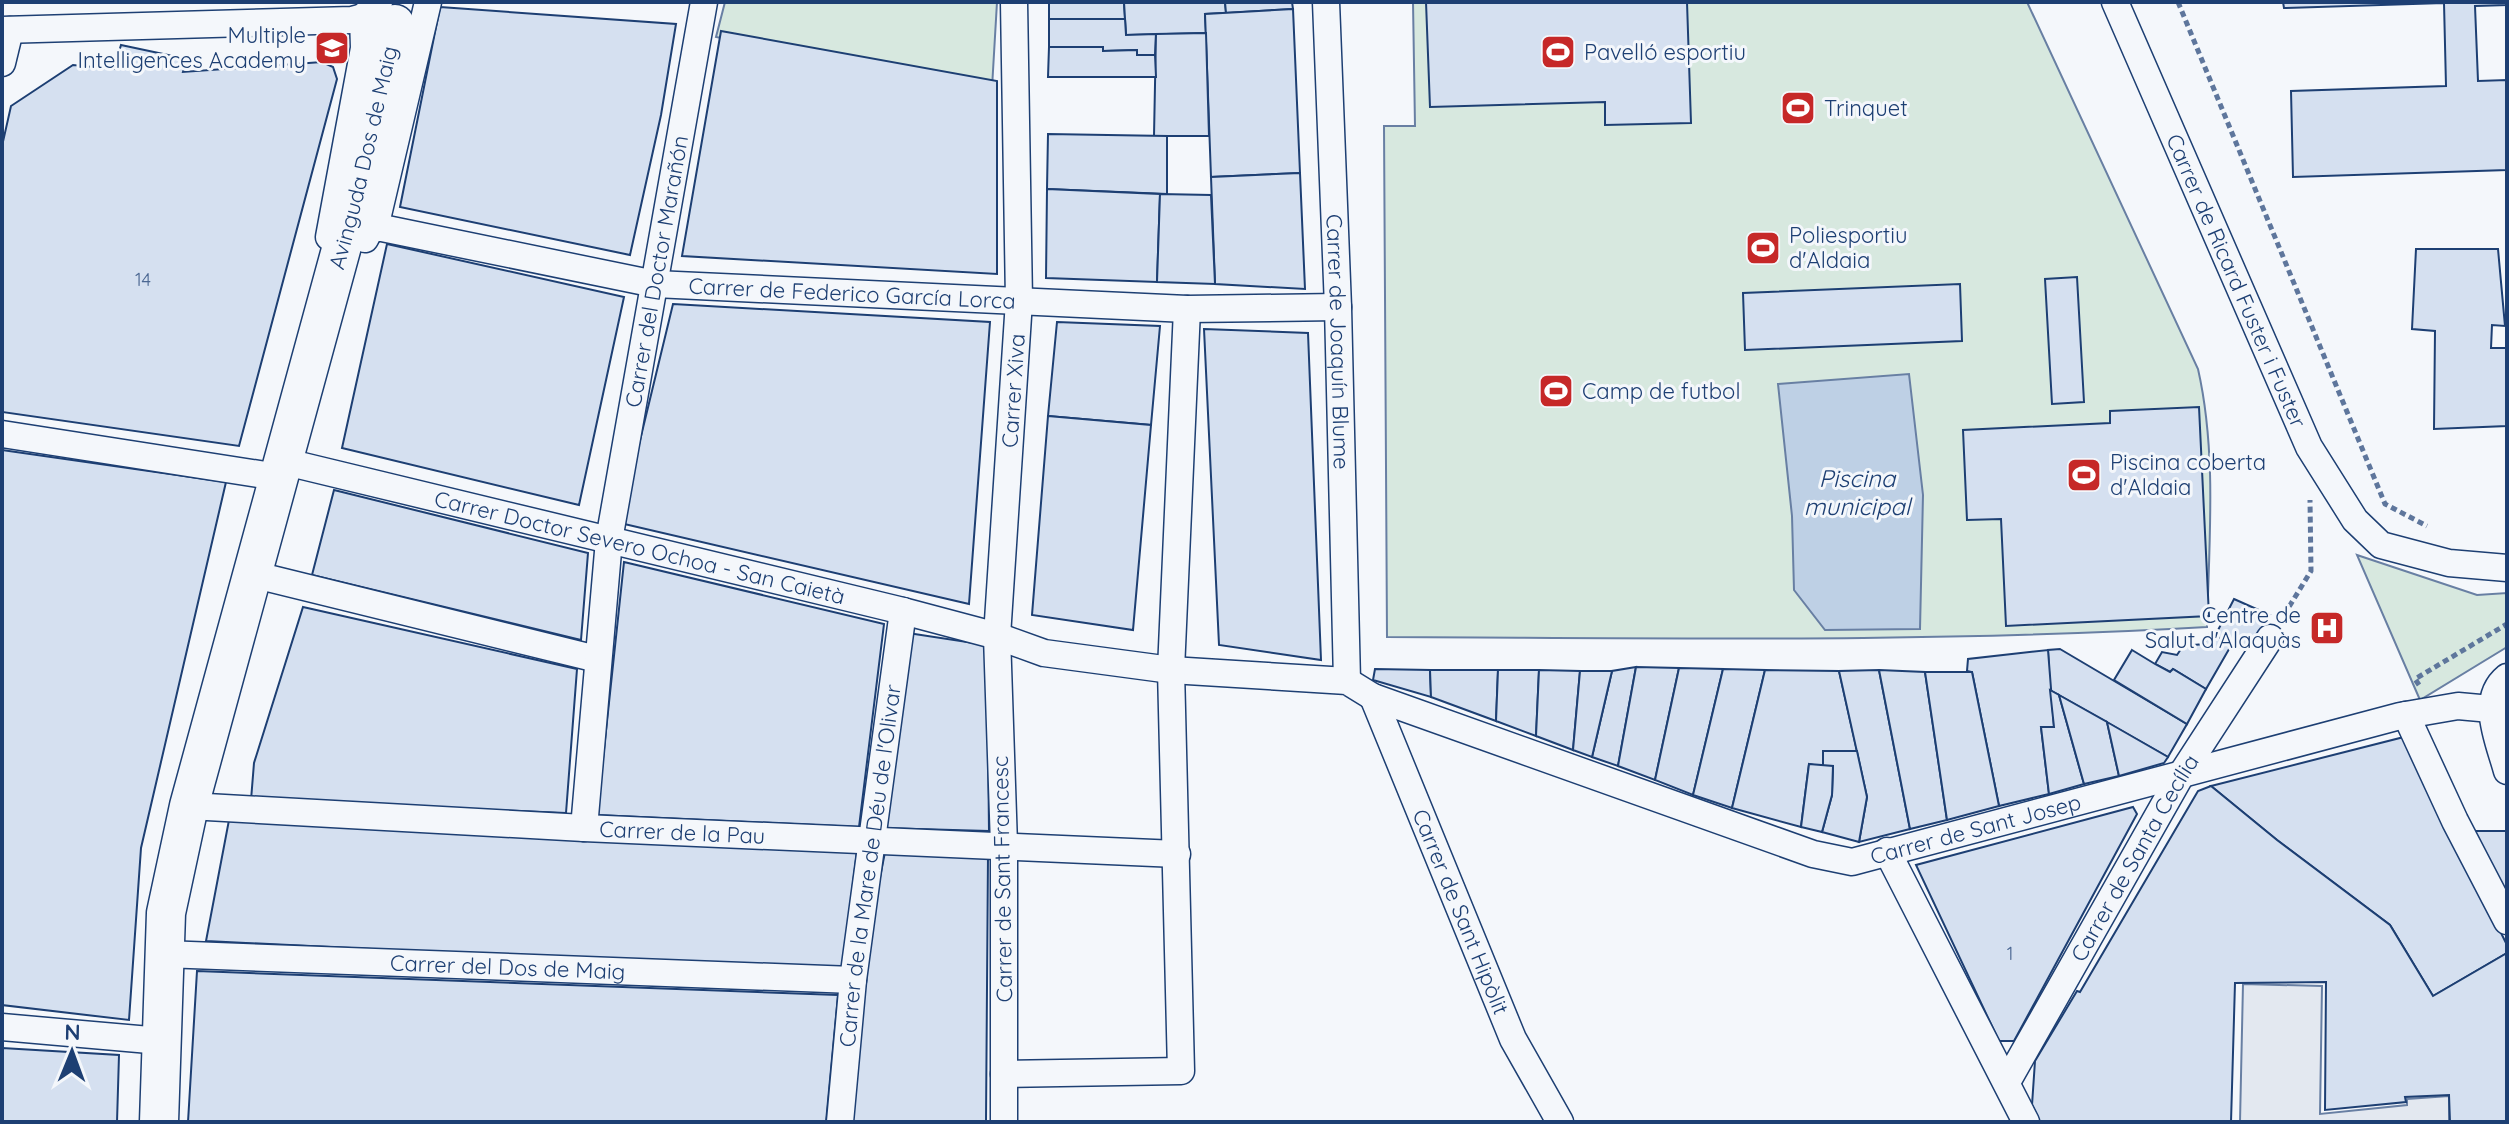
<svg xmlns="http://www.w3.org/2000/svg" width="2509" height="1124" font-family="Quicksand,sans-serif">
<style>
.green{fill:#d7e8df;stroke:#687fa3;stroke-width:2}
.parking{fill:#e3e8f0;stroke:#687fa3;stroke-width:2}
.water{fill:#bed0e5;stroke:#687fa3;stroke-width:2}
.building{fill:#d5e0f0;stroke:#1d3f73;stroke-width:2}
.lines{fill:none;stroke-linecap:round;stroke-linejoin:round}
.street-casing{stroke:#1d3f73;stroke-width:29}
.secondary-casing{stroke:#1d3f73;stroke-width:41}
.path{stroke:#5e769c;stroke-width:5;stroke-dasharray:6 4;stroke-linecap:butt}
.street{stroke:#f4f7fb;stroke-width:26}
.secondary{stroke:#f4f7fb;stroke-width:38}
.labels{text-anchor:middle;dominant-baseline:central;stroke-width:6;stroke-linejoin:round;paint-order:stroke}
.number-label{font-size:18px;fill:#4b6792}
.poi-label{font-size:22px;fill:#1d3f73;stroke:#f4f7fb;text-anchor:start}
.street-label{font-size:22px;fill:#1d3f73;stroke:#f4f7fb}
.water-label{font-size:24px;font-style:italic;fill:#1d3f73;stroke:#f4f7fb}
</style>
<rect width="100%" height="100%" fill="#f4f7fb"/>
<g class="green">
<polygon points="725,2 997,2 992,88 716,37"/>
<path d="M1413,2H2027L2198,369C2217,453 2209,542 2207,627C1934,643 1661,638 1387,637L1384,126H1415Z"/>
<polygon points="2357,555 2477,595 2507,593 2507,647 2420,700"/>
</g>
<polygon class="parking" points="2243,984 2322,986 2320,1114 2407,1105 2407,1099 2449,1096 2449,1122 2240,1122"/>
<polygon class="water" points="1909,374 1923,495 1920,629 1825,630 1794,590 1792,516 1778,384"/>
<g class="building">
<polygon points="1049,2 1124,2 1125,19 1049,19"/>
<polygon points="1124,2 1225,2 1226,13 1205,14 1206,33 1126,35"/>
<polygon points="1225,2 1292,2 1293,9 1226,13"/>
<polygon points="1426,2 1687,2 1691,123 1605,125 1605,102 1430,107"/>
<polygon points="2283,2 2507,2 2507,5 2475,6 2478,81 2507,80 2507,170 2293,177 2291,91 2446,86 2444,3 2284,8"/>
<polygon points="440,7 676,24 661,115 630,255 400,207"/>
<polygon points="1293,9 1300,173 1211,177 1205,14"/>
<polygon points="1049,19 1125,19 1126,35 1156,34 1155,55 1137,55 1137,50 1103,51 1103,47 1049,47"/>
<polygon points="721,31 997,81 997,274 682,256"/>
<polygon points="1206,33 1209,136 1154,136 1156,34"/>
<polygon points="121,45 187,59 183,72 322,62 333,67 337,79 239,446 2,412 2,146 11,106 73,65 114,69"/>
<polygon points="1049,47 1103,47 1103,51 1137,50 1137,55 1155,55 1156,77 1048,77"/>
<polygon points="1048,134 1167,136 1167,194 1047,189"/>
<polygon points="1300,173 1305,289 1215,284 1211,177"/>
<polygon points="1047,189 1160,194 1157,282 1046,278"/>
<polygon points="1160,194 1211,195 1215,284 1157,282"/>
<polygon points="387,244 624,297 579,505 342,448"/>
<polygon points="2416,249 2498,249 2505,326 2492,325 2491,348 2507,348 2507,426 2434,429 2435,331 2412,329"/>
<polygon points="2077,277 2084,402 2052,404 2045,279"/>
<polygon points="1960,284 1962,341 1745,350 1743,293"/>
<polygon points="673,304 990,322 969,604 620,523"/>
<polygon points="1057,322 1160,326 1151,425 1048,416"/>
<polygon points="1204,329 1308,333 1321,660 1219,645"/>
<polygon points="2199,407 2209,616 2006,626 2001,519 1967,520 1963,430 2110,423 2110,411"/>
<polygon points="1048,416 1151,425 1133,630 1032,615"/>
<polygon points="2,450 226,482 141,848 129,1020 2,1005"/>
<polygon points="334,490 588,553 581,640 312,575"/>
<polygon points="624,562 884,624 859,827 597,815"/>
<polygon points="2234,599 2270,615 2253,654 2215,636"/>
<polygon points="303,607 577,669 566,813 251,800 254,763"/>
<polygon points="908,633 987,645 989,831 881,828"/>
<polygon points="2210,633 2232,644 2206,689 2173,669 2170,672 2155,664 2162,652 2177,655 2183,646 2204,644"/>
<polygon points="2060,649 2187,724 2168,757 2050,690 2048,650"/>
<polygon points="2048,650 2054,727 2041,727 2049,794 1999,806 1972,672 1967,671 1968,659"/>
<polygon points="2132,650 2155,664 2170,672 2173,669 2206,689 2187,724 2114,680"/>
<polygon points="1636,667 1618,766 1592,757 1612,671"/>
<polygon points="1636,667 1679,668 1655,780 1618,766"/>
<polygon points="1679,668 1723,669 1693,795 1655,780"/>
<polygon points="1375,669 1430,670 1431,697 1373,680"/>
<polygon points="1723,669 1765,670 1732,808 1693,795"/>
<polygon points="1430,670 1498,670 1496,721 1431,697"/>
<polygon points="1498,670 1539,670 1536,736 1496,721"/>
<polygon points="1539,670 1580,671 1573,750 1536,736"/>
<polygon points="1765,670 1839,671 1857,751 1823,751 1823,767 1809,764 1801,827 1732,808"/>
<polygon points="1879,670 1910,829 1859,842 1867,797 1839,671"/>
<polygon points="1879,670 1925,672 1947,820 1910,829"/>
<polygon points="1580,671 1612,671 1592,757 1573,750"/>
<polygon points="1925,672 1972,672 1999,806 1947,820"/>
<polygon points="2050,690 2059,695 2084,784 2049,794 2041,727 2054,727"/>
<polygon points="2059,695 2107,722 2119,776 2084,784"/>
<polygon points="2107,722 2168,757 2164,763 2119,776"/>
<polygon points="2404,737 2507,945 2507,953 2433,996 2390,925 2277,840 2211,786"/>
<polygon points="1823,751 1857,751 1867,797 1859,842 1822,832 1832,795 1833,766 1823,767"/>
<polygon points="1809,764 1833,766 1832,795 1822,832 1801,827"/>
<polygon points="2211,786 2277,840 2390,925 2433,996 2507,953 2507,1122 2450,1122 2449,1095 2405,1097 2406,1102 2325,1110 2326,982 2235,983 2231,1122 2040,1122 2032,1105 2035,1061 2077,991 2080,992 2198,791"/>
<polygon points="2133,807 2137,814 2014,1041 1999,1041 1916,865"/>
<polygon points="229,820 857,851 842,972 206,941"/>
<polygon points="2474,831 2507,831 2507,897"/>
<polygon points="885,852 988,855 986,1122 850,1122 874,908"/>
<polygon points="197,971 838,995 826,1122 188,1122"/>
<polygon points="2,1048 119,1055 117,1122 2,1122"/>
</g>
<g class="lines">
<g class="street-casing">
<g id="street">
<path id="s1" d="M1326,2L1338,307L1347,681"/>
<path id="s2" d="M2115,2L2309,447L2355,520L2381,545L2449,563L2507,568"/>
<polyline points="2,30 352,20 363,17 379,2"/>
<polyline points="2,63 10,30"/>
<path id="s3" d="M372,228H382L655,284L1187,309L1338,307"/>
<polyline points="329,237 364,48 363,17"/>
<polyline points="365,239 378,215 428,2"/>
<polyline points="2,434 278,477"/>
<path id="s4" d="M282,461L903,611L997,636L1044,653L1171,670L1347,681L1373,697L1813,854L1852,862L2400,716L2458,706L2491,709"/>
<polyline points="252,574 597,659"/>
<path d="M2507,677C2479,700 2499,741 2507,771"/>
<path id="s5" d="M1373,697L1513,1039L1560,1122"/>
<polyline points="2406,715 2455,821 2507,921"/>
<path id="s6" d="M189,806L584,828L1177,854"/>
<path id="s7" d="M584,828L609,540L704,2"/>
<polyline points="1887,851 2026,1122"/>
<path id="s8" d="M164,954L853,980"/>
<polyline points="2,1027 161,1041"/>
<polyline points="1004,1074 1181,1071 1171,670 1187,309"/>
<path id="s9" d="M2007,1082L2181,775L2270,638"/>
<path id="s10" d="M840,1122L853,980L903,611"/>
<path id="s11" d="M1004,1122V845L997,636L1019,301L1014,2"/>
</g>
</g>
<g class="secondary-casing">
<g id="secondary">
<path id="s12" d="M159,1122L166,913L189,806L354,202L395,24"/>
</g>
</g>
<g class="path">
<polyline points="2178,2 2385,504 2427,526"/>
<polyline points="2284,615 2311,571 2310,500"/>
<polyline points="2419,685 2415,679 2507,624"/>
</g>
<use href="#street" class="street"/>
<use href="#secondary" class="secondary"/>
</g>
<defs>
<g id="school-square" transform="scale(1.8)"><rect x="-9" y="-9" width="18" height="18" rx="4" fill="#c62828" stroke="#f4f7fb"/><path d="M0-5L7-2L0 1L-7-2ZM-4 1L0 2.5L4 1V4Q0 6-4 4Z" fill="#fff"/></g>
<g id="stadium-square" transform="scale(1.8)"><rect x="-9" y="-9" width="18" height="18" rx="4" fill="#c62828" stroke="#f4f7fb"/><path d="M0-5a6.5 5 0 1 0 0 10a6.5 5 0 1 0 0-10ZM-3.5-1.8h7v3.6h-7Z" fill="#fff"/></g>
<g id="hospital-square" transform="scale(1.8)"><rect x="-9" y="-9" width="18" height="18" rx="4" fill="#c62828" stroke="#f4f7fb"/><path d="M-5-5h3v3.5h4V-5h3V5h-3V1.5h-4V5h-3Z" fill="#fff"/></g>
</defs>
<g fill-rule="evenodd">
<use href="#school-square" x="332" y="48"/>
<use href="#stadium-square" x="1558" y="52"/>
<use href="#stadium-square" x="1798" y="108"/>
<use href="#stadium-square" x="1763" y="248"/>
<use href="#stadium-square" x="1556" y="391"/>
<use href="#stadium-square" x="2084" y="475"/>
<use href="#hospital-square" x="2327" y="628"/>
</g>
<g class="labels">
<g class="number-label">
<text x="143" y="279">14</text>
<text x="2010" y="953">1</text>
</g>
<g class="poi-label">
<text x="306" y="35" text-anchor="end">Multiple<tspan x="306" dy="25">Intelligences Academy</tspan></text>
<text x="1584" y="52">Pavelló esportiu</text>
<text x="1824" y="108">Trinquet</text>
<text x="1789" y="235">Poliesportiu<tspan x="1789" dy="25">d'Aldaia</tspan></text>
<text x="1582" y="391">Camp de futbol</text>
<text x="2110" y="462">Piscina coberta<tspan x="2110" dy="25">d'Aldaia</tspan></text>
<text x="2301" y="615" text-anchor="end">Centre de<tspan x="2301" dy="25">Salut d'Alaquàs</tspan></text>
</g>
<g class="street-label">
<text stroke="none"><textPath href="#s12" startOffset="990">Avinguda Dos de Maig</textPath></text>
<text stroke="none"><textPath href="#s7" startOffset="562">Carrer del Doctor Marañón</textPath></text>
<text stroke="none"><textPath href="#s2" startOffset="304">Carrer de Ricard Fuster i Fuster</textPath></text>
<text stroke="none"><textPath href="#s3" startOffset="486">Carrer de Federico García Lorca</textPath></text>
<text stroke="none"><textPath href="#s1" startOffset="340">Carrer de Joaquín Blume</textPath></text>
<text stroke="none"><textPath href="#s11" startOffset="732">Carrer Xiva</textPath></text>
<text stroke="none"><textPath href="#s4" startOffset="368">Carrer Doctor Severo Ochoa - San Caietà</textPath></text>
<text stroke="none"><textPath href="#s4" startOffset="1756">Carrer de Sant Josep</textPath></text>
<text stroke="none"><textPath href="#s6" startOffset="494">Carrer de la Pau</textPath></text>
<text stroke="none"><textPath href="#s9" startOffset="258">Carrer de Santa Cecília</textPath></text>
<text stroke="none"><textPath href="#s10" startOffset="258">Carrer de la Mare de Déu de l'Olivar</textPath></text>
<text transform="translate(1002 879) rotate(-91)">Carrer de Sant Francesc</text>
<text stroke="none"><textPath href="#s5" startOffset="232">Carrer de Sant Hipòlit</textPath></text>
<text stroke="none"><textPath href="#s8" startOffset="344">Carrer del Dos de Maig</textPath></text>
</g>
<g class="water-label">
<text x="1857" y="478">Piscina<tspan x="1857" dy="28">municipal</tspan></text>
</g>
</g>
<rect width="2509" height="1124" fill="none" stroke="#1d3f73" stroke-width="8"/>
<g transform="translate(72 1052) rotate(1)" stroke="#f4f7fb" stroke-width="6" paint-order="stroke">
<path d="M0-6L14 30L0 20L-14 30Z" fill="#1d3f73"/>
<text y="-12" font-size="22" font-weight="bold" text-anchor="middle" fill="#1d3f73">N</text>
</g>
</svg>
